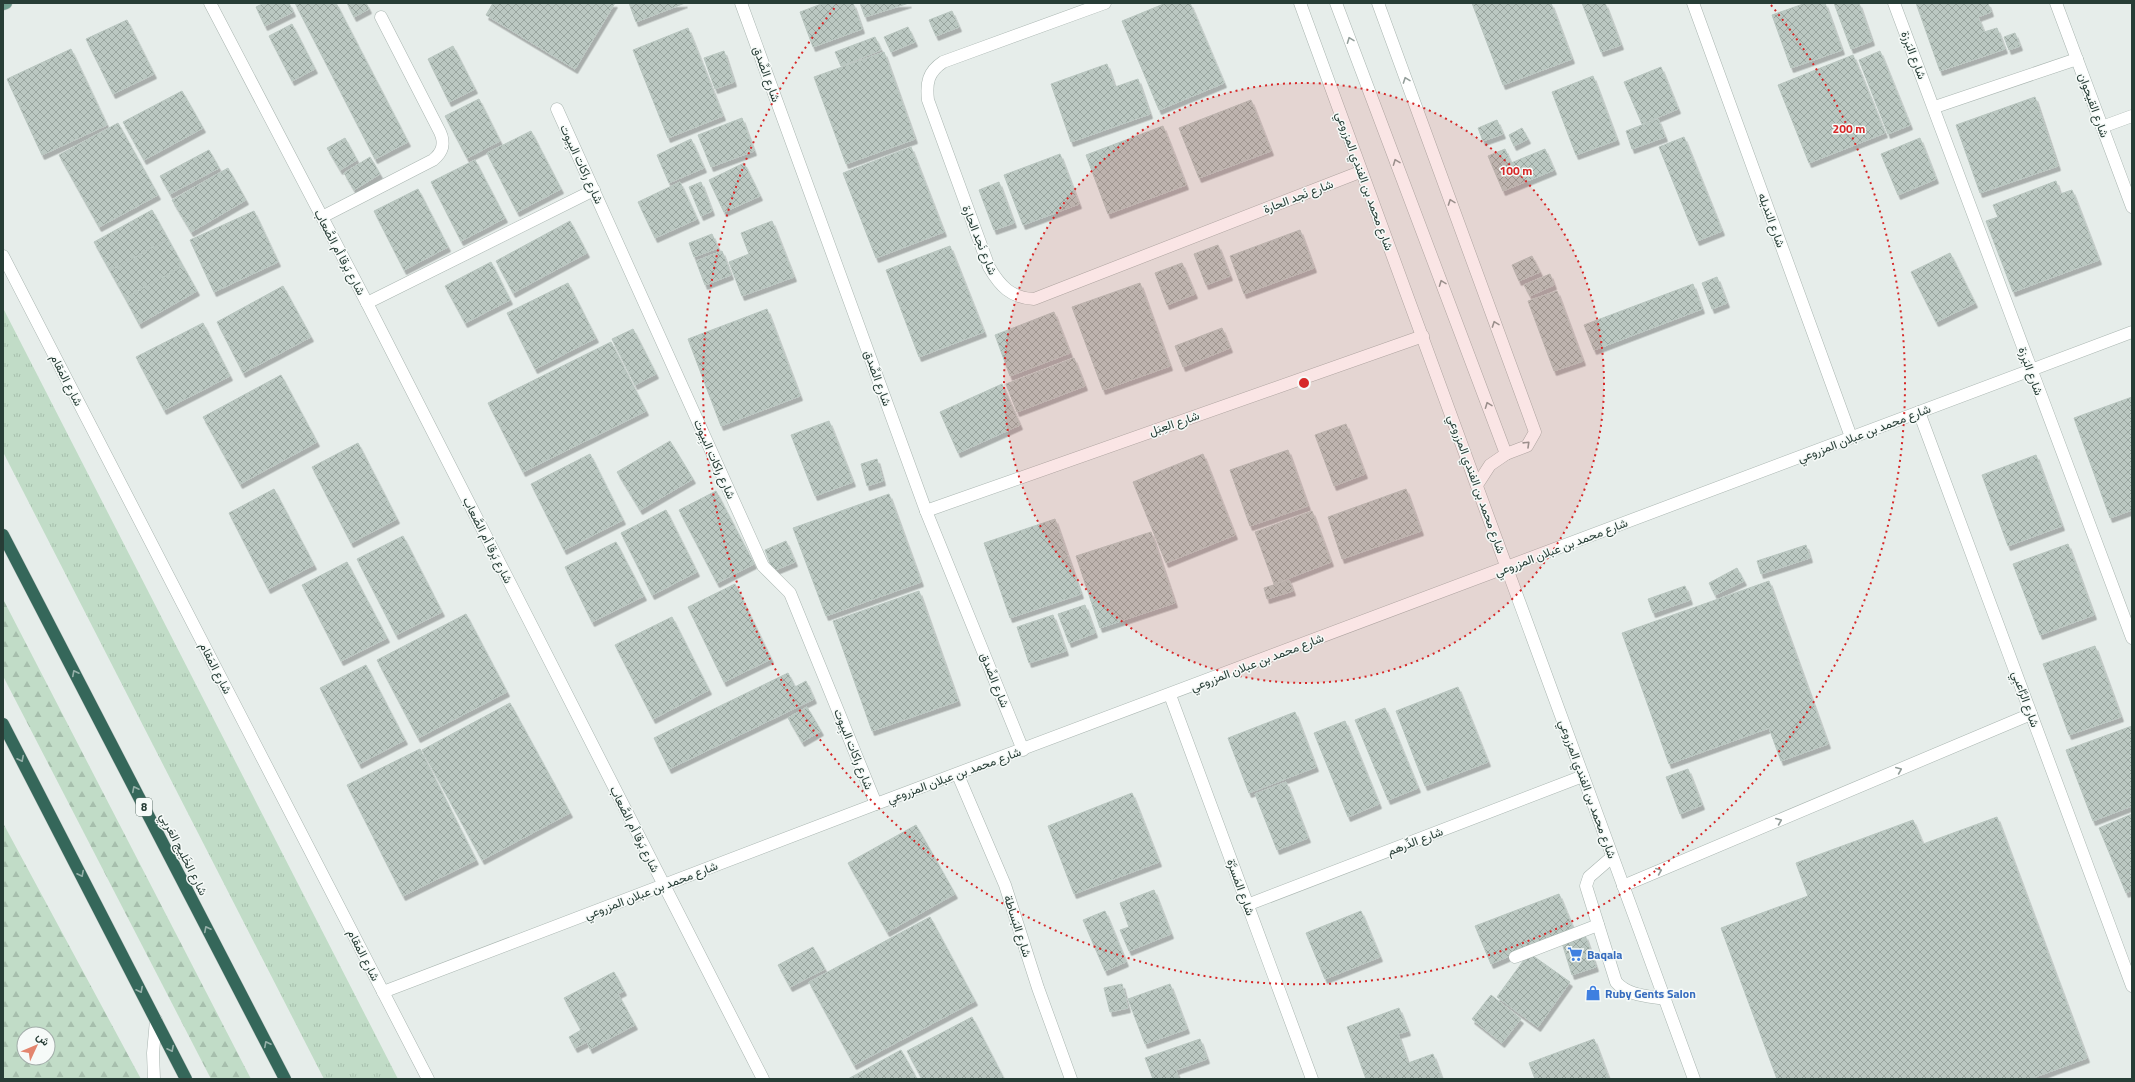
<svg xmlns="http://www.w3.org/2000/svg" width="2135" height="1082" font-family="'Titillium Web',Vazirmatn,sans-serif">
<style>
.forest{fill:url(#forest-firs);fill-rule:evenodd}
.park{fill:url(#park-tufts)}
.building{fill:url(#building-cross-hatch);stroke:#b9c6c0;filter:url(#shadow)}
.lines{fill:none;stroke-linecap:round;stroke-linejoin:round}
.minor-casing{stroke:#a9b5b0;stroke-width:13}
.major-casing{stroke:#c3c9c7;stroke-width:13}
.highway-casing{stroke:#c3c9c7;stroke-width:13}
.minor{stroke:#fff;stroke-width:12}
.major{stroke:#6f9e8f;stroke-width:12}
.highway{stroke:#35675a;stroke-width:12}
.oneway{stroke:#939e9a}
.oneway2{stroke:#96b0a9}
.ring{fill:none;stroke:#d62828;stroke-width:2;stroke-dasharray:2 4}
.labels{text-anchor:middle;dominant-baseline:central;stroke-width:3;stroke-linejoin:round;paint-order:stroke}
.shield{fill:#f6faf8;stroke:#657670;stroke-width:1}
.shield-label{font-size:11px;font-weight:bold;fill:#273d36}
.street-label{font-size:12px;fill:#273d36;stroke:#f6faf8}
.shop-label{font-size:12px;font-weight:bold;fill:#366cbe;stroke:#f6faf8;text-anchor:start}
.centre{fill:#d62828;stroke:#f6faf8;stroke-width:2}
.ring-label{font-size:12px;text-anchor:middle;font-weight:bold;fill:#d62828;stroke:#f6faf8;stroke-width:3;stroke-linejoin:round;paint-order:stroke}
</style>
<defs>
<pattern id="forest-firs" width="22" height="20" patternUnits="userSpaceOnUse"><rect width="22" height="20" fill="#c1dcc7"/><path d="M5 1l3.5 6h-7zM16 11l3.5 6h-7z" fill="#a6beac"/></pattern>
<pattern id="park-tufts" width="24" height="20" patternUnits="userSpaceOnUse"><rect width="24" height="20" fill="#c1dcc7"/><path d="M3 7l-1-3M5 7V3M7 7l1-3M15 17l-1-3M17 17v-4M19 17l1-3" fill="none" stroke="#a6beac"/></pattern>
<pattern id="building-cross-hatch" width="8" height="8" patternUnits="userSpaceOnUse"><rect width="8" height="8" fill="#bbc8c2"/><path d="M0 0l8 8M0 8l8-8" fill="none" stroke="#98a49e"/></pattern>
<filter id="shadow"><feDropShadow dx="2.5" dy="4.5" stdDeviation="0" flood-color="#0004"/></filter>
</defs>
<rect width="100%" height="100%" fill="#e6edea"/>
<g class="forest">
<polygon points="3,599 251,1079 211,1079 3,676"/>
<path d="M3,823L141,1079H3ZM24,1034H48V1058H24Z"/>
</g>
<polygon class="park" points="3,308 398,1079 324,1079 3,452"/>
<g class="building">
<polygon points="264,3 289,3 293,12 265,26 256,7"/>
<polygon points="295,3 336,3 408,142 375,159"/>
<polygon points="347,3 366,3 369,9 354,17"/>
<polygon points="493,3 615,3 575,69 486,15"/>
<polygon points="629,3 685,3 636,22"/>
<polygon points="824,3 853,3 862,29 813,47 800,12"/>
<polygon points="860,3 909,3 865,17"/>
<polygon points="1166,3 1190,3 1224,83 1159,110 1122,21"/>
<polygon points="1472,3 1551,3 1572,59 1503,85"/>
<polygon points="1582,3 1605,3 1621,45 1601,52"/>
<polygon points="1806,3 1825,3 1842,50 1791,68 1772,15"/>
<polygon points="1834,3 1859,3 1872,41 1851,49"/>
<polygon points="1916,3 1988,3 1991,12 1978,17 1984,32 1997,28 2005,49 1940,71"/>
<polygon points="952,11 959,27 936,36 929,20"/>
<polygon points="127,20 154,74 113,94 86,39"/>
<polygon points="292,24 315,69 292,81 269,36"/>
<polygon points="908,27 915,42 891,52 884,37"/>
<polygon points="688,28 723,116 668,138 633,50"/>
<polygon points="2015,33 2020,46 2009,50 2004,37"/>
<polygon points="875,37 881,50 841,66 835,52"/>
<polygon points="453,46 475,89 449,102 428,59"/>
<polygon points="71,49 107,125 42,155 7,79"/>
<polygon points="724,51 734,82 715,89 704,58"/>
<polygon points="1880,51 1910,125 1888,134 1859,60"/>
<polygon points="884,52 915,139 846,164 814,77"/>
<polygon points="1853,55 1885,133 1809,163 1778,85"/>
<polygon points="1107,64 1115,87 1138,79 1150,114 1071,142 1051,84"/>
<polygon points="1661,67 1678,109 1642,124 1624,82"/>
<polygon points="1593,76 1617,140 1576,155 1552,92"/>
<polygon points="182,91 203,128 144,160 123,122"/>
<polygon points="2035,97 2058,166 1980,193 1956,125"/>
<polygon points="479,99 500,141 467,158 445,116"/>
<polygon points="1251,100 1271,151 1199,178 1179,128"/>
<polygon points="742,118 754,151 711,167 698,135"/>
<polygon points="1658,119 1665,137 1632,149 1626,131"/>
<polygon points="1497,120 1503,134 1483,141 1478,128"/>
<polygon points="118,123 158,195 99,227 59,155"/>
<polygon points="1163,126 1186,185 1108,214 1086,155"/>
<polygon points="1522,128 1528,139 1514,146 1509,135"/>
<polygon points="531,131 561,189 517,212 487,153"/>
<polygon points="1684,137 1722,231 1697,241 1659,147"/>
<polygon points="345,138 357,160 340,170 327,148"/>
<polygon points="1920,138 1936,179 1898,195 1881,154"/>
<polygon points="691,139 704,168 669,183 657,155"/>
<polygon points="911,147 944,232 876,258 843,173"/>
<polygon points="1505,149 1511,163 1545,149 1554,170 1503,191 1488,156"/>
<polygon points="209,150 219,168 170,194 160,176"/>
<polygon points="1060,154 1079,204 1023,225 1004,175"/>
<polygon points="370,157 380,174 354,190 344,173"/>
<polygon points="475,160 505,218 461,241 431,182"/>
<polygon points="744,163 760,196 724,212 709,180"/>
<polygon points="228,168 246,200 191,232 172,200"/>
<polygon points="2056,181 2060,194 2072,190 2099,260 2013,292 1986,221 1998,217 1993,205"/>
<polygon points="680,182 697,219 655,238 638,202"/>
<polygon points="701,182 712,211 701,216 689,187"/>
<polygon points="999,182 1014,223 994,230 979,190"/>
<polygon points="418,189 448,247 404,270 374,211"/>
<polygon points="152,210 168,239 110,271 94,242"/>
<polygon points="254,211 278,262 214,292 190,240"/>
<polygon points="570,221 587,253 513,293 496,261"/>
<polygon points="772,221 794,277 742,296 729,262 749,254 741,233"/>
<polygon points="1300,230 1314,268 1244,294 1230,256"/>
<polygon points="712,234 718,248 694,257 689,243"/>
<polygon points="168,239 183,266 125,298 110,271"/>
<polygon points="1218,245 1230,276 1206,285 1194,254"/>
<polygon points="950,246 984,332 919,357 886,270"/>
<polygon points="722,251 731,275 705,285 696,261"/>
<polygon points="1950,253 1975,303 1936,322 1911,272"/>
<polygon points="1532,256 1540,272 1519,281 1512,265"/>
<polygon points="491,262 510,300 465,323 445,286"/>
<polygon points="1182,263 1195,294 1167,305 1155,273"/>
<polygon points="183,266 197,291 139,324 125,298"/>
<polygon points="1550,274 1554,285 1530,296 1524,285"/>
<polygon points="1717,277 1727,303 1712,309 1702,283"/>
<polygon points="568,283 596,338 535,369 507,313"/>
<polygon points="1140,283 1170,366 1103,390 1072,307"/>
<polygon points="1693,284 1702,309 1594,350 1584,325"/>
<polygon points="283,286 311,337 243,373 217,322"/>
<polygon points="1557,291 1583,361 1554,371 1528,301"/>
<polygon points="767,309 800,396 721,426 688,339"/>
<polygon points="1054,312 1070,353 1010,376 995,335"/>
<polygon points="203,323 230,376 164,410 136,357"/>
<polygon points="1222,328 1230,348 1183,367 1175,346"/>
<polygon points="633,329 656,374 635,385 612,339"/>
<polygon points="611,342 646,411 523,472 488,403"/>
<polygon points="1074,358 1085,386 1017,412 1006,384"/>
<polygon points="281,375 317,442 240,484 203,417"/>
<polygon points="1002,384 1020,425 958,453 940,412"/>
<polygon points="2132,397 2132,510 2110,518 2074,418"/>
<polygon points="829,421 853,482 815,496 791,435"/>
<polygon points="1346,424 1365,474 1334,486 1315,435"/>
<polygon points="670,441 693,479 640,510 617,472"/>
<polygon points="358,443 397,519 351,543 312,467"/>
<polygon points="1288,450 1308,506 1250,526 1230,470"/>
<polygon points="590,454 623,520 564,550 531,484"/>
<polygon points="1203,454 1235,535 1166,563 1133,482"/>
<polygon points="2036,455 2062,526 2008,546 1982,475"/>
<polygon points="877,459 883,481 867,486 861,464"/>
<polygon points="274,489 314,565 268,589 229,513"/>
<polygon points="1406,489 1421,531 1342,559 1328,517"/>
<polygon points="716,491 754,564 717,583 679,510"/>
<polygon points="889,494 921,582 826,616 793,528"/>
<polygon points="666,510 697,572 652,595 621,533"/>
<polygon points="1312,511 1331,562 1274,584 1255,532"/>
<polygon points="1055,519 1081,594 1010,618 984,543"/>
<polygon points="1151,532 1175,603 1100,628 1076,556"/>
<polygon points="403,536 442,612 396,635 357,559"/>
<polygon points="786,541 795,562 773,571 765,550"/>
<polygon points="616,542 644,596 592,622 565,567"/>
<polygon points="2068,544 2094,615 2040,635 2013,564"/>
<polygon points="1806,545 1810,558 1761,574 1757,561"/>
<polygon points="347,562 387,638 341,661 302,585"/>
<polygon points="1737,568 1744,581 1715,595 1709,583"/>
<polygon points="1289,580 1293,591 1267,599 1264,588"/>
<polygon points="1769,581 1828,744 1781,761 1769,728 1669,764 1622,633"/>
<polygon points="735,584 771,659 724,682 688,607"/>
<polygon points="1685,586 1690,600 1653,613 1648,599"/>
<polygon points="919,591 958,701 872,731 833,621"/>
<polygon points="1085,605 1095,633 1069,643 1058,614"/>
<polygon points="466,614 507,692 418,738 377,660"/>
<polygon points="1053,615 1066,651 1029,663 1017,627"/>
<polygon points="672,617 709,690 653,719 615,645"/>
<polygon points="2095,646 2121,717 2069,735 2043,664"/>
<polygon points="366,665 405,740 359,764 320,688"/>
<polygon points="788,673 795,687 806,681 814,699 669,769 654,738"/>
<polygon points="1458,687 1488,762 1425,786 1396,711"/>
<polygon points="510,703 570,813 482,860 422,750"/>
<polygon points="807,707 821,731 802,742 788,718"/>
<polygon points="1385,708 1418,788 1388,800 1355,720"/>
<polygon points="1295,712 1316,767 1249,793 1228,738"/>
<polygon points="1345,721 1379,804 1348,817 1314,733"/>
<polygon points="2132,726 2132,806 2093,821 2066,750"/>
<polygon points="420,749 476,860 403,896 347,785"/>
<polygon points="1688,769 1702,805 1680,814 1666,777"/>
<polygon points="1286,782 1308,838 1277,850 1255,794"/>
<polygon points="1132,793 1159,862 1074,894 1048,826"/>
<polygon points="2132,814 2132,890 2126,893 2099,828"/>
<polygon points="1997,817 2087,1058 2030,1079 1777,1079 1721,928 1808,896 1796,863 1913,820 1923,844"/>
<polygon points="916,825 955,894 887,932 848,863"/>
<polygon points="1154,890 1171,934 1129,951 1120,930 1129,927 1120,903"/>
<polygon points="1559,894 1573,928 1491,964 1475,926"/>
<polygon points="1105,911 1126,962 1105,971 1083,920"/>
<polygon points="1361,911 1380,957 1325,979 1306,933"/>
<polygon points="930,917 975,1001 854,1065 809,982"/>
<polygon points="1585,935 1596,967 1572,975 1562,943"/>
<polygon points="813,947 825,969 790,987 778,965"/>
<polygon points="1529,953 1570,982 1538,1027 1497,997"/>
<polygon points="614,972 624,991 618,994 635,1025 590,1049 587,1042 575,1048 569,1037 581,1030 564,998"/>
<polygon points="1122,984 1128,1008 1110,1012 1104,988"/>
<polygon points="1170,984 1187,1029 1145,1044 1128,999"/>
<polygon points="1491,995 1521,1019 1502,1043 1472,1019"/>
<polygon points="1399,1008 1408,1031 1398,1034 1408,1063 1433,1054 1442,1079 1366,1079 1347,1027"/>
<polygon points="972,1017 1004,1079 922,1079 907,1051"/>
<polygon points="1200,1039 1207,1059 1176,1070 1179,1079 1153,1079 1145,1058"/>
<polygon points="1594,1039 1609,1079 1535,1079 1529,1063"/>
<polygon points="901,1050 917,1079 848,1079"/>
</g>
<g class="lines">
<g class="minor-casing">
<g id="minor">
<polyline points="210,3 367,303 763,1079"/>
<polyline points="741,3 926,511 1023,750"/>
<path d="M1105,3L943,62C928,72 926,83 928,100L989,267C1000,286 1011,298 1034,299L1360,172"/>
<polyline points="1300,3 1694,1079"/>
<polyline points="1336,3 1506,454"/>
<polyline points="1378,3 1535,432 1527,446 1506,454 1490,465 1477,485"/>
<polyline points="1693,3 1851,437"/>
<polyline points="1894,3 2132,638"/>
<polyline points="2056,3 2132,207"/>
<polyline points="1935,107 2077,59"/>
<polyline points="557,109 763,566 790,593 876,804"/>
<polyline points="2102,127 2132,116"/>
<path d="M322,217L433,160C443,152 445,143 440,132L381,17"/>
<polyline points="3,256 428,1079"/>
<polyline points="367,303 594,190"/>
<polyline points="1919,412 2132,986"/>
<polyline points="926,511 1423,336"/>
<polyline points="1170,695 1312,1079"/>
<polyline points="958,775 1005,885 1038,988 1071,1079"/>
<path d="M1612,857L1589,877L1586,886L1616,982C1628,996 1648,996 1665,999"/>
<polyline points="1623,886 2031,714"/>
<polyline points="1247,905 1583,776"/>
<polyline points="1515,957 1598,925"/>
<polyline points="383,992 876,804 2132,332"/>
<polyline points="154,1079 153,1053 156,1020"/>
</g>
</g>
<g class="major-casing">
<polyline id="major" points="3,4 6,3"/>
</g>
<g class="highway-casing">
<g id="highway">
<polyline points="3,535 285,1079"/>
<polyline points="3,724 186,1079"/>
</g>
</g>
<use href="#minor" class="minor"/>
<use href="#major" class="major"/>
<use href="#highway" class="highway"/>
</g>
<defs><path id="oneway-chevron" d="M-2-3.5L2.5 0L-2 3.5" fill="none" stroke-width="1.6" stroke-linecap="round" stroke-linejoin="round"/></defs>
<g class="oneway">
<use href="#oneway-chevron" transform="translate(1350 40) rotate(-111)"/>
<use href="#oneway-chevron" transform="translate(1406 80) rotate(-110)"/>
<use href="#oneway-chevron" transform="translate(1396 162) rotate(-111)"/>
<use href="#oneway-chevron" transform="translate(1451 202) rotate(-110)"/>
<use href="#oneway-chevron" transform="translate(1442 283) rotate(-111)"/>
<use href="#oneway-chevron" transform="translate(1495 324) rotate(-110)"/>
<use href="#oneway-chevron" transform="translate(1488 405) rotate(-111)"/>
<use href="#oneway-chevron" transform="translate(1527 444) rotate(-44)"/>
<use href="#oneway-chevron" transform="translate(1899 770) rotate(-23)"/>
<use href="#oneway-chevron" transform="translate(1779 821) rotate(-23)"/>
<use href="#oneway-chevron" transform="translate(1659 871) rotate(-23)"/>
</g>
<g class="oneway2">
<use href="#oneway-chevron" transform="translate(75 673) rotate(-117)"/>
<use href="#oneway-chevron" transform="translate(21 759) rotate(63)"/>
<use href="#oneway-chevron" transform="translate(135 789) rotate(-117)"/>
<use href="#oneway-chevron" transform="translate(81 874) rotate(63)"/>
<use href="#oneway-chevron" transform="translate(207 929) rotate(-117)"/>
<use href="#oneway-chevron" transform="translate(140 990) rotate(63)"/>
<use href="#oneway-chevron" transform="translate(267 1044) rotate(-117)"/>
<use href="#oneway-chevron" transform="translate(171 1049) rotate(63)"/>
</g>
<circle cx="1304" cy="383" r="300" fill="#d62828" fill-opacity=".12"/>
<g class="ring">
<circle cx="1304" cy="383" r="300"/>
<path d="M1771 5A601 601 0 1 1 837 5"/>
</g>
<defs>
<g id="supermarket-bare" transform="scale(1.2)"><path d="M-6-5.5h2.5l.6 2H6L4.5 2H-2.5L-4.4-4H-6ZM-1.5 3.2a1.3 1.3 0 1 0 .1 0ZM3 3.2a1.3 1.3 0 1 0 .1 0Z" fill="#3f7fe0" stroke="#f6faf8" stroke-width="2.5" paint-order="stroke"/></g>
<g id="shop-bare" transform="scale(1.2)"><path d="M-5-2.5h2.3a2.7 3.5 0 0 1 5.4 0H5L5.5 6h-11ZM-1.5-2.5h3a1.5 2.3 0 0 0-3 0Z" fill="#3f7fe0" stroke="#f6faf8" stroke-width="2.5" paint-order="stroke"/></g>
</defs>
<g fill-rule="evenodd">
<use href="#supermarket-bare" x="1575" y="954"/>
<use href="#shop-bare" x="1593" y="993"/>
</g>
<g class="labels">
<rect class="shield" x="136" y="798" width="16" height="18" rx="3"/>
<g class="shield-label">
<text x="144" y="807">8</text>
</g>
<g class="street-label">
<text transform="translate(1914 55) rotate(69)">شارع البَرزة</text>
<text transform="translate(767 74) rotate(70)">شارع الصِّدق</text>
<text transform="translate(2094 105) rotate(70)">شارع القيحوان</text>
<text transform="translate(582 164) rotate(65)">شارع راكات البِيوت</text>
<text transform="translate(1365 181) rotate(70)">شارع محمد بن الفندي المزروعي</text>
<text transform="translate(1298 196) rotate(-21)">شارع نَجد الحارة</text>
<text transform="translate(1772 220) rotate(70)">شارع النديله</text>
<text transform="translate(980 240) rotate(68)">شارع نَجد الحارة</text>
<text transform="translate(340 252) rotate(62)">شارع بَرقا أم الصَّعاب</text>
<text transform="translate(2031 371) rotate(70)">شارع البَرزة</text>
<text transform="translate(878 378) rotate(70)">شارع الصِّدق</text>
<text transform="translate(67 380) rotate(63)">شارع المَقام</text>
<text transform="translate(1174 423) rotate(-19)">شارع العِبَل</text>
<text transform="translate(1864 433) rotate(-21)">شارع محمد بن عبلان المزروعي</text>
<text transform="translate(715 459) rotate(66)">شارع راكات البِيوت</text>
<text transform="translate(1477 484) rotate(70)">شارع محمد بن الفندي المزروعي</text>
<text transform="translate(488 540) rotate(63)">شارع بَرقا أم الصَّعاب</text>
<text transform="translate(1561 547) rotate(-21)">شارع محمد بن عبلان المزروعي</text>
<text transform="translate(1257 662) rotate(-21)">شارع محمد بن عبلان المزروعي</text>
<text transform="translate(216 668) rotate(63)">شارع المَقام</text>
<text transform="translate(995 680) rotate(68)">شارع الصِّدق</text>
<text transform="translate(2026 699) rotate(70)">شارع الرَّاعبِي</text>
<text transform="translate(854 749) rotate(68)">شارع راكات البِيوت</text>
<text transform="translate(954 775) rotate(-20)">شارع محمد بن عبلان المزروعي</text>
<text transform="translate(1588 789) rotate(70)">شارع محمد بن الفندي المزروعي</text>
<text transform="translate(635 829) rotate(63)">شارع بَرقا أم الصَّعاب</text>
<text transform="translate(1415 841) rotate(-21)">شارع الدِّرهم</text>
<text transform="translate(184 854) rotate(63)">شارع الخَلِيج العَربِي</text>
<text transform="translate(1241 887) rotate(70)">شارع المَسرَّة</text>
<text transform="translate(651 890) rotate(-21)">شارع محمد بن عبلان المزروعي</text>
<text transform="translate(1018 926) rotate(72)">شارع البَساطة</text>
<text transform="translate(364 955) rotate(63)">شارع المَقام</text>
</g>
<g class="shop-label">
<text x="1587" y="954">Baqala</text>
<text x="1605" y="993">Ruby Gents Salon</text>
</g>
</g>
<circle cx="1304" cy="383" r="6" class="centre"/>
<g class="ring-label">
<text x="1849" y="133">200 m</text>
<text x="1516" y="175">100 m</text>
</g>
<rect width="2135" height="1082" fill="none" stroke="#273d36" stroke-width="8"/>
<g transform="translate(36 1046) rotate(46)"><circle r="19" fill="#f6faf8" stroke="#a3aeaa"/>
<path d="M0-3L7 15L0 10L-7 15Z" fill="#e3856e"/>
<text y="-6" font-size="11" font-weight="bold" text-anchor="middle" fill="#273d36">ش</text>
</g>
</svg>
